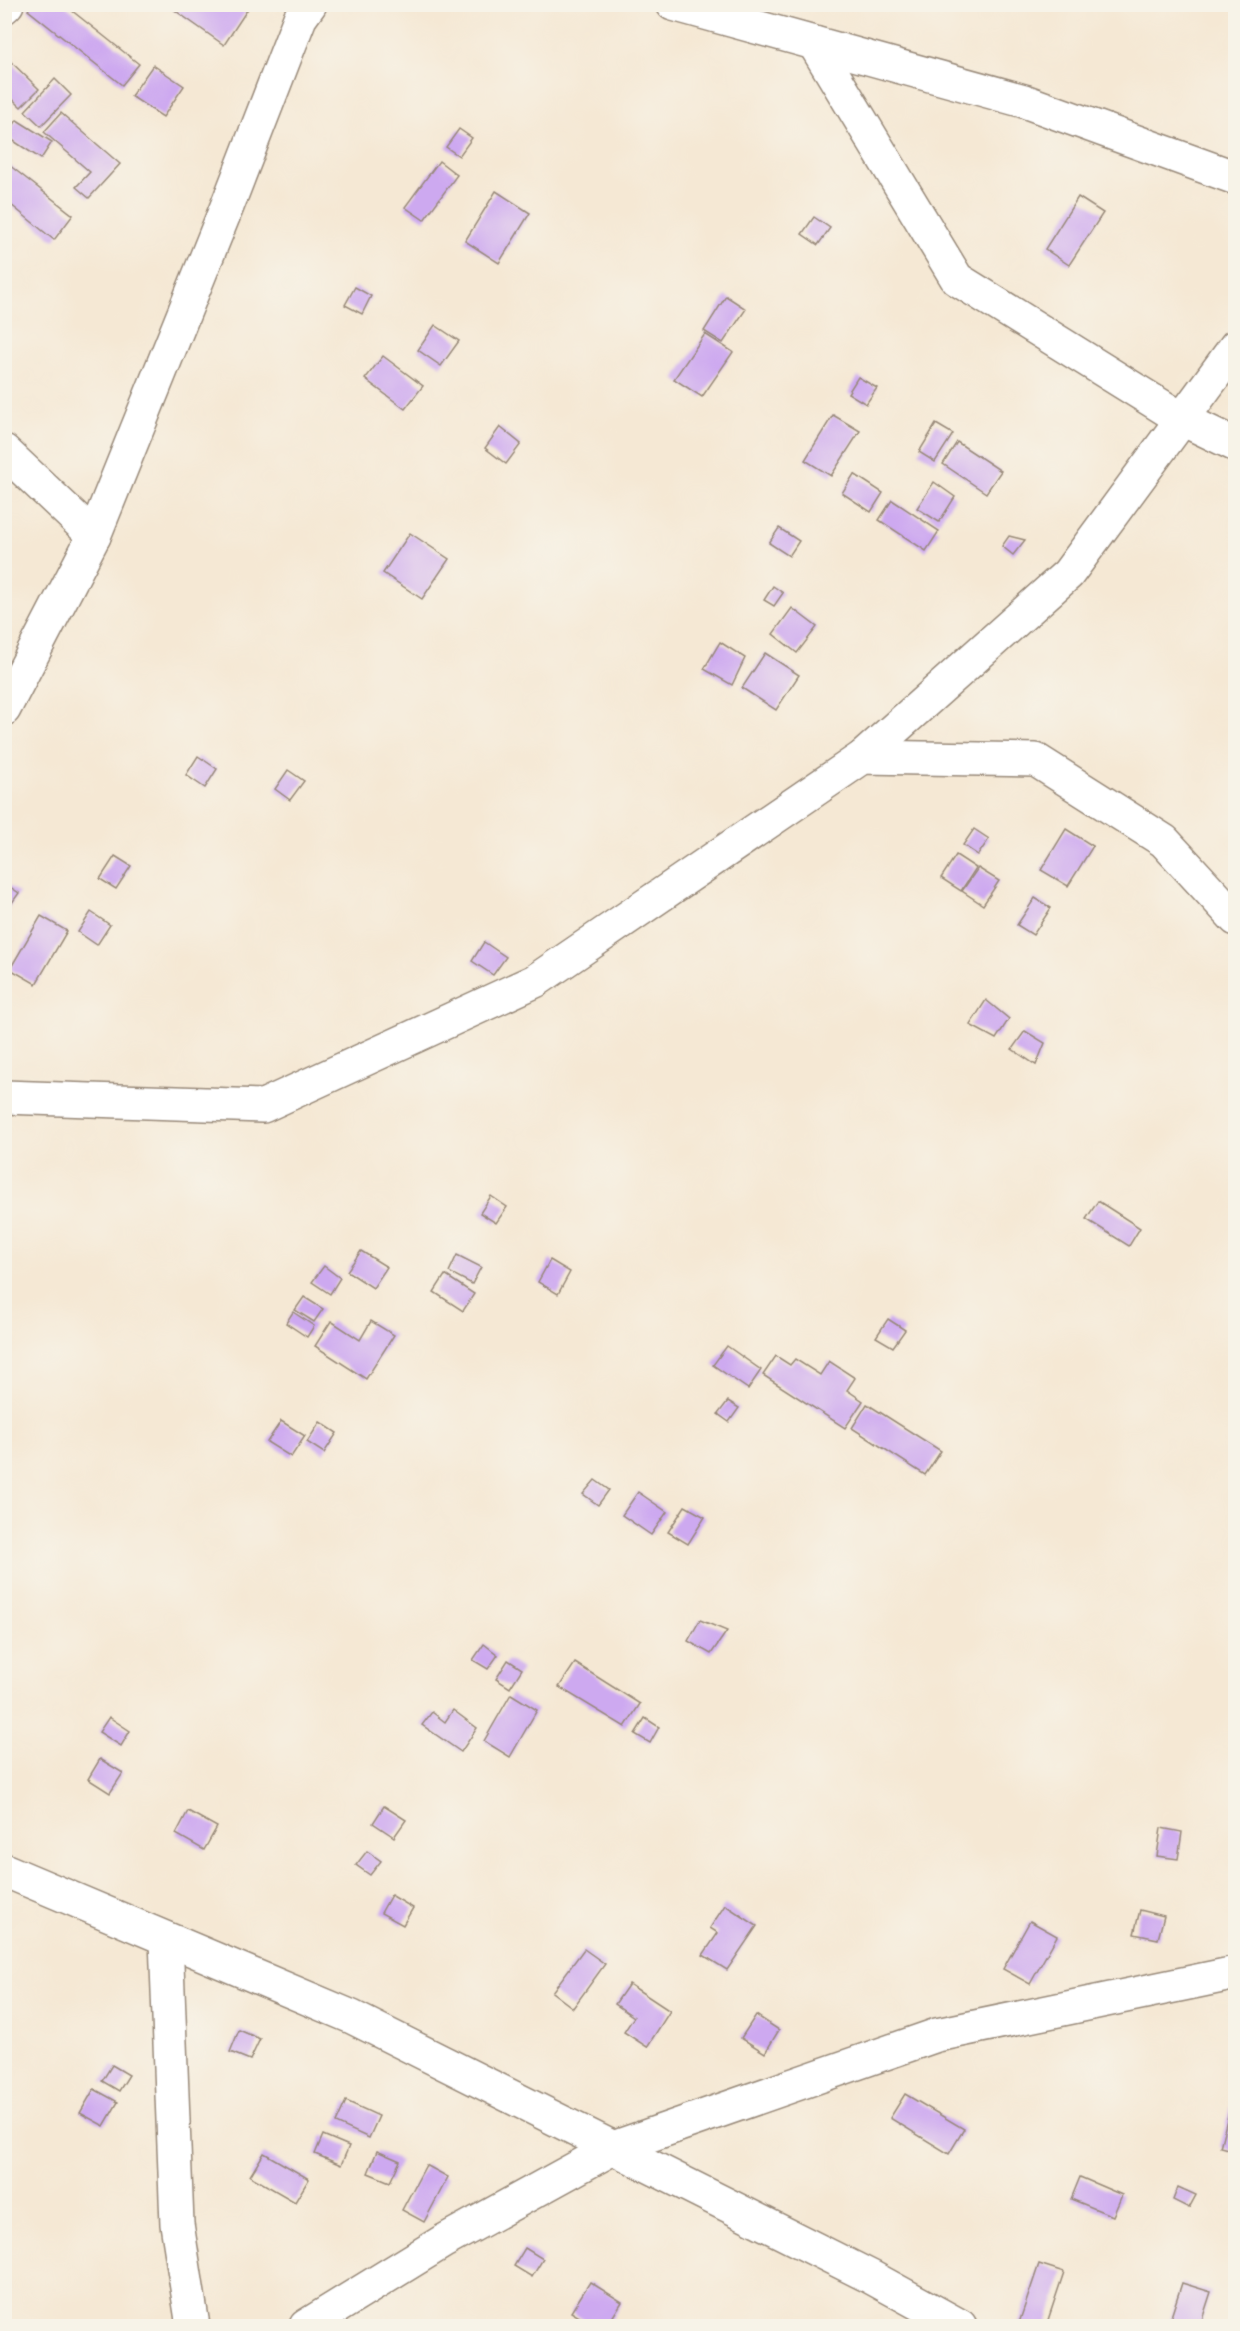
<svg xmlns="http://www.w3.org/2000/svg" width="1240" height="2331" font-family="Mynerve,sans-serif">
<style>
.building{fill:#cda9f0}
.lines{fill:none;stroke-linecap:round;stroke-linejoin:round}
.minor-casing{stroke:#988979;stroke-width:36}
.minor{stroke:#fff;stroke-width:33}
</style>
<rect width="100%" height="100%" fill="#f7f3e8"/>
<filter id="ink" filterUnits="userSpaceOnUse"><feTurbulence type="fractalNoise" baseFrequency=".0167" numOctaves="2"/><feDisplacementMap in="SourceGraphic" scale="12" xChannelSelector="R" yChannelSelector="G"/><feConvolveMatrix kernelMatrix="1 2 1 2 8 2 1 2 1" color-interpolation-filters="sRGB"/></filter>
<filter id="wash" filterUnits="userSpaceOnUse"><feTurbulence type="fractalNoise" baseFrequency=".008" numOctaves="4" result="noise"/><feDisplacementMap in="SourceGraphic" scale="24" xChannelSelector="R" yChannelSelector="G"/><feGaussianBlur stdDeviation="1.35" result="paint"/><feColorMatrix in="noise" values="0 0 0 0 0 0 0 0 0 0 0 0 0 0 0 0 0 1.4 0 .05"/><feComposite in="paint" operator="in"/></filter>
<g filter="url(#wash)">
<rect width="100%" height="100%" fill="#f5e8d4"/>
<g id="blocks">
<g class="building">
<polygon points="32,4 68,4 66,6 139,64 122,85 28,10"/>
<polygon points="166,4 218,5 251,4 224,45"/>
<polygon points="4,55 39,89 21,107 4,91"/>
<polygon points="153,65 184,86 163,117 131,96"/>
<polygon points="55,79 71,95 41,126 25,111"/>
<polygon points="61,113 120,164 89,198 76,187 90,172 44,132"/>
<polygon points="17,120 52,142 41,159 6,136"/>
<polygon points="459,129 472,138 459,156 446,147"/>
<polygon points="439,161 457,175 424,220 405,207"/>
<polygon points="9,165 73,215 54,240 10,204 5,211 5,171"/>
<polygon points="496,191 530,213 499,263 465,241"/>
<polygon points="1078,197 1103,213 1069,265 1045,249"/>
<polygon points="814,217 830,228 818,245 802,234"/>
<polygon points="355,287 371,296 362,314 345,305"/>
<polygon points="726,296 746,309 723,343 704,331"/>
<polygon points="435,325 459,341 441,366 418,350"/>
<polygon points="705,334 733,352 702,397 674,379"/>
<polygon points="383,356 423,386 405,409 365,379"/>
<polygon points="858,377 877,388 866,404 848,393"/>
<polygon points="833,415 860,431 831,476 805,460"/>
<polygon points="936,424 953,434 935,462 919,452"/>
<polygon points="500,427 521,444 506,464 485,448"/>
<polygon points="957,442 1001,471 986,493 943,464"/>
<polygon points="854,474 883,493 871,512 842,493"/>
<polygon points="934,482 955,497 939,522 917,508"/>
<polygon points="892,500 939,531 926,551 879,520"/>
<polygon points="779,528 799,541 789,556 769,543"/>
<polygon points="410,533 449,559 422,599 383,573"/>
<polygon points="1009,536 1025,540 1013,555 1002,546"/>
<polygon points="773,586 783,593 774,606 764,600"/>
<polygon points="792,608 817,627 797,653 773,634"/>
<polygon points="720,642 745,658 732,685 704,669"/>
<polygon points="765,653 799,675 776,710 742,688"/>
<polygon points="198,756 217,769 205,788 186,775"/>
<polygon points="288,770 304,781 290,800 275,789"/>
<polygon points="974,829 989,839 978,855 963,845"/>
<polygon points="1066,829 1093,846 1068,886 1041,870"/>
<polygon points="956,855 976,868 961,891 941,878"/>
<polygon points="115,856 131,866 116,889 100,879"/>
<polygon points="978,868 999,881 983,905 962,891"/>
<polygon points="4,883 19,893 4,914"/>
<polygon points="1035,898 1051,908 1033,935 1017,925"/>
<polygon points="91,912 110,925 97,945 78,932"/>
<polygon points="41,916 67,931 36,984 10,969"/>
<polygon points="484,942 506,957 493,975 472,961"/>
<polygon points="986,1000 1009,1019 996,1039 970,1025"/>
<polygon points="1025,1031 1045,1043 1036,1065 1012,1049"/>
<polygon points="491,1196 507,1207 496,1223 480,1213"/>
<polygon points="1098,1201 1140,1228 1129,1246 1086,1219"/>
<polygon points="361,1251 387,1267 373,1288 347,1271"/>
<polygon points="457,1255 481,1267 472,1284 449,1272"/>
<polygon points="550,1260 570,1272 558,1294 538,1282"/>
<polygon points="324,1266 340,1278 330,1294 312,1282"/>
<polygon points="445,1275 474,1294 463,1311 434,1292"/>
<polygon points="304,1297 323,1309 314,1322 295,1310"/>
<polygon points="293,1312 314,1326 307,1337 286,1323"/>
<polygon points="888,1319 905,1330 893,1347 876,1337"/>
<polygon points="331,1321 360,1340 371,1321 394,1335 366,1379 315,1346"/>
<polygon points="727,1346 761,1370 748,1389 713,1365"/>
<polygon points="776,1356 790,1365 795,1359 820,1375 829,1361 855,1378 847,1390 863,1401 845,1428 763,1375"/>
<polygon points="728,1401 739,1408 729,1422 718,1414"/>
<polygon points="867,1404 941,1451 925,1475 852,1428"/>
<polygon points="281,1421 305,1436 291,1457 267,1442"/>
<polygon points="320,1422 337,1433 324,1453 307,1442"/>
<polygon points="595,1480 609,1490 598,1505 583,1494"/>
<polygon points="638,1492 667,1512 651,1535 622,1515"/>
<polygon points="685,1506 705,1517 688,1544 668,1532"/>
<polygon points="700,1620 727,1631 711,1654 688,1641"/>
<polygon points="484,1644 498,1655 488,1669 473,1660"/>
<polygon points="508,1660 522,1669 510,1688 496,1679"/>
<polygon points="575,1663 640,1704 625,1727 559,1687"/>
<polygon points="511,1694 537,1710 510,1757 484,1741"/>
<polygon points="453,1710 477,1728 461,1752 422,1725 432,1712 445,1722"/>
<polygon points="109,1717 130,1731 121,1746 99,1732"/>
<polygon points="645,1718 659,1727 650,1743 635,1734"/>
<polygon points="100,1759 123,1773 110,1793 88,1779"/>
<polygon points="384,1806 406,1820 394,1837 373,1823"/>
<polygon points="188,1811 217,1827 204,1850 176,1834"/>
<polygon points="1161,1828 1182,1832 1178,1859 1157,1856"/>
<polygon points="367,1851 381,1861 370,1875 356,1865"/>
<polygon points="391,1895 413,1908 403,1925 381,1913"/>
<polygon points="725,1905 757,1926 727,1970 703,1955 718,1933 710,1928"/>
<polygon points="1140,1910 1164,1916 1158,1939 1134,1934"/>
<polygon points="1030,1921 1057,1936 1030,1984 1003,1969"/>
<polygon points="584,1949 605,1964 573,2008 552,1992"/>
<polygon points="629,1984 670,2011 647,2047 624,2032 634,2017 615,2004"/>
<polygon points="756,2015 779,2030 765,2053 741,2038"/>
<polygon points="239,2030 260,2039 250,2060 230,2052"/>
<polygon points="112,2065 129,2075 119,2091 102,2081"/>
<polygon points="94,2089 118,2102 104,2126 80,2113"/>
<polygon points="905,2094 964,2129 949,2154 890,2118"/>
<polygon points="1232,2100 1236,2101 1236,2151 1220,2147"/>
<polygon points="346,2101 379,2116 369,2138 336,2123"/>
<polygon points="323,2135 349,2146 341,2165 315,2154"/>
<polygon points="377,2151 400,2161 390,2182 368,2173"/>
<polygon points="264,2153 309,2179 295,2202 250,2176"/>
<polygon points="426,2165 448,2177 424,2222 402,2210"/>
<polygon points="1080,2177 1122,2195 1113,2216 1071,2199"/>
<polygon points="1178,2187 1196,2195 1189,2208 1173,2200"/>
<polygon points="525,2248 543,2259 532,2277 514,2266"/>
<polygon points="1039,2264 1064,2272 1046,2326 1018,2326"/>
<polygon points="590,2282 622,2302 607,2326 594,2326 571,2312"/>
<polygon points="1182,2283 1211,2292 1200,2326 1168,2326"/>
</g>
</g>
</g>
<g filter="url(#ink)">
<use href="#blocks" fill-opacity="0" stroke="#988979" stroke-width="1.5"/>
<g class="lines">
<g class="minor-casing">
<g id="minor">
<polyline points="673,4 1024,101 1236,178"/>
<polyline points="4,7 7,4"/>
<polyline points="814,43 957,279 1182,419 1236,445"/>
<polyline points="4,451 94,536 228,204 300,18 310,4"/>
<polyline points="4,709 94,536"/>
<polyline points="863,757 1068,574 1236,346"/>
<polyline points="4,1097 263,1106 535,981 863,757 1036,760 1164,841 1236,919"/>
<polyline points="4,1870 352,2017 871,2277 960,2326"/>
<polyline points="166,1939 177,2224 193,2326"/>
<polyline points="306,2326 444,2241 613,2148 937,2035 1236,1973"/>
</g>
</g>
<use href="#minor" class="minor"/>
</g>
</g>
<rect width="1240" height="2331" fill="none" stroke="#f7f3e8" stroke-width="24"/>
</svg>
